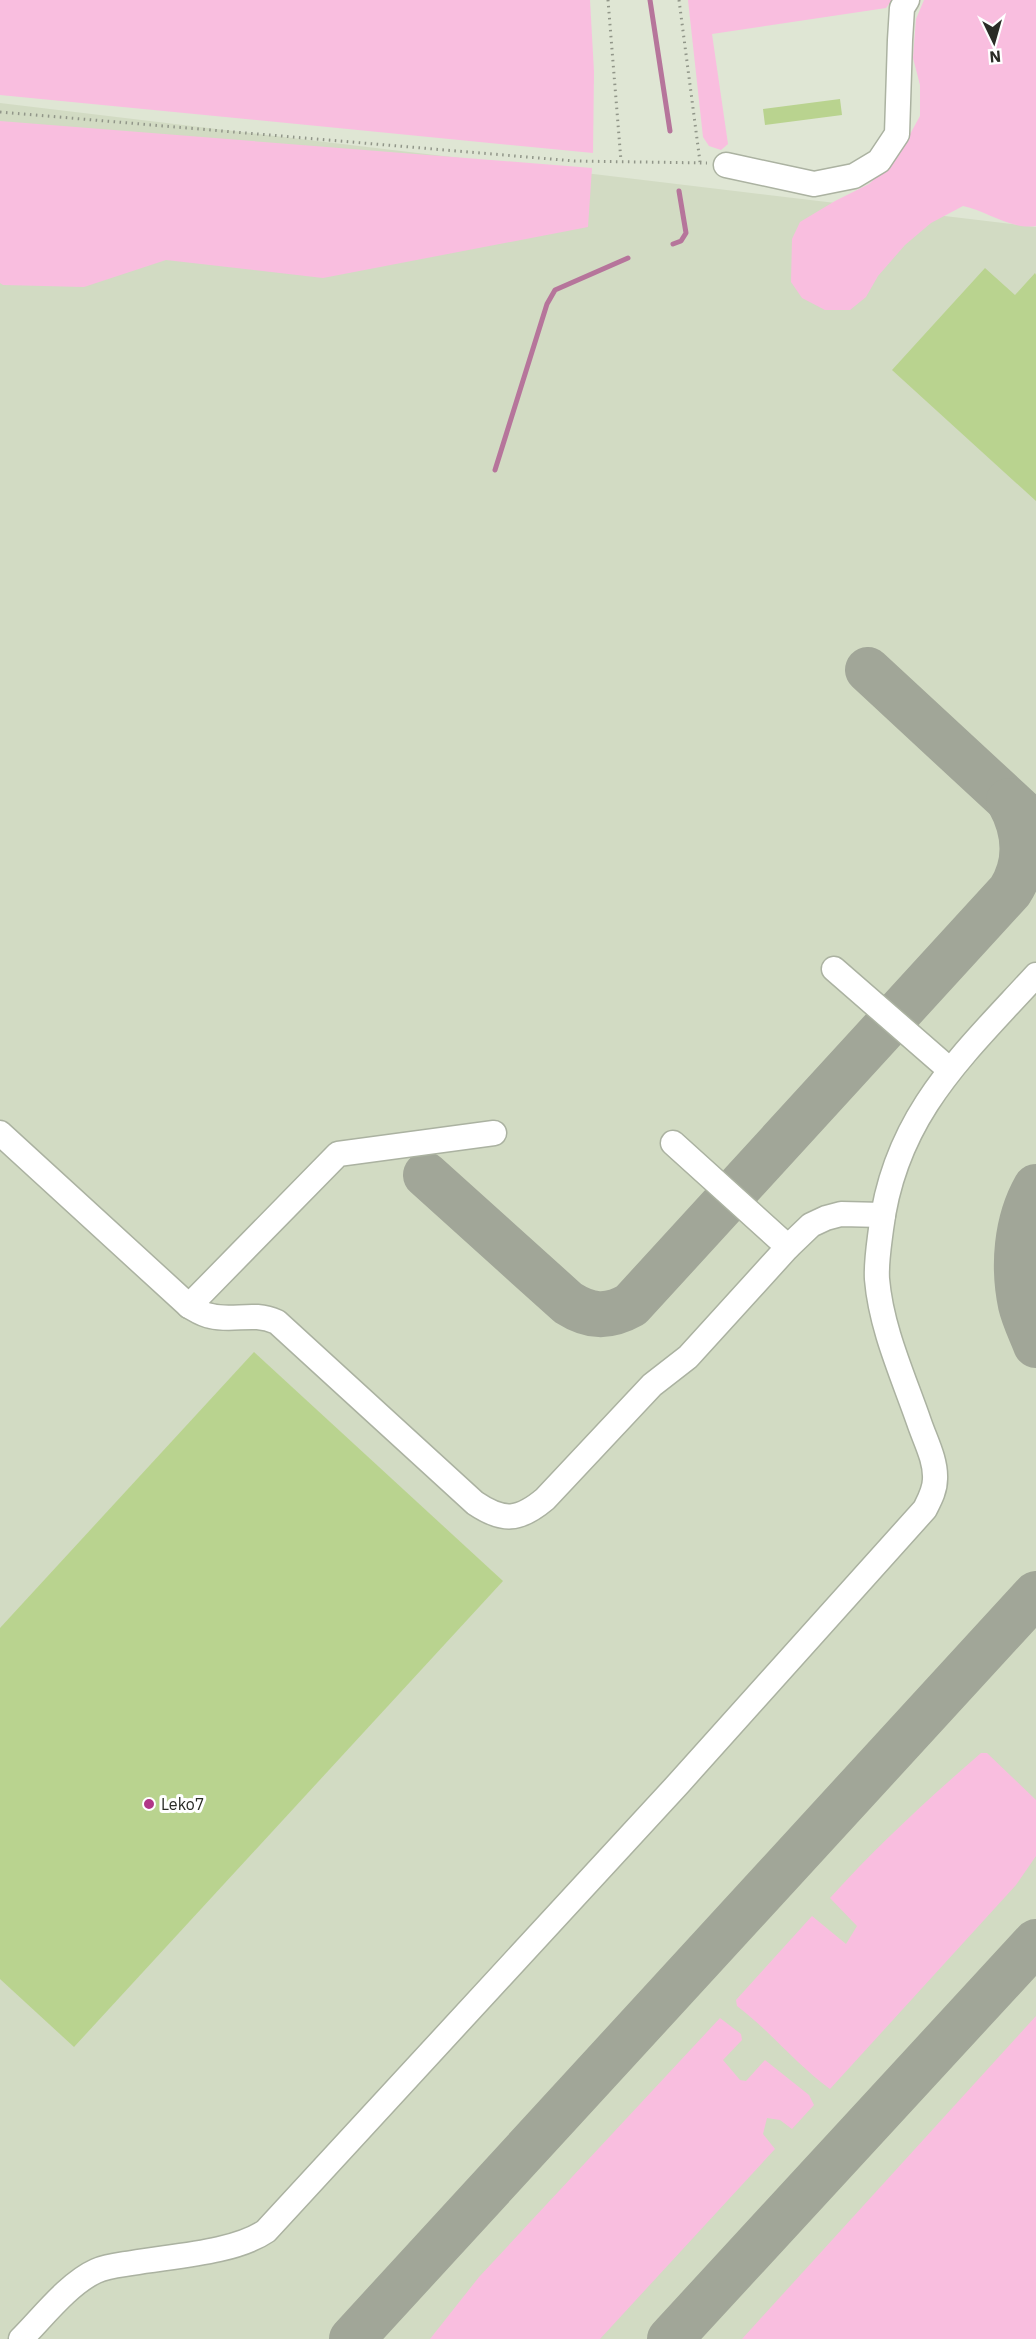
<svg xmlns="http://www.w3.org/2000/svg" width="1036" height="2339" font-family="'IBM Plex Sans',sans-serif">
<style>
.built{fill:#d2dbc3}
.green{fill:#f9bedf}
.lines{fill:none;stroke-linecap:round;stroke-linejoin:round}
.stream{stroke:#b6759b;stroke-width:5}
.taxiway{stroke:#a1a698;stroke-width:46}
.building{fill:#b9d38f}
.minor-casing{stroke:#abb2a1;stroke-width:27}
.path{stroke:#919689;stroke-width:3;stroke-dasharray:1.5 4.5;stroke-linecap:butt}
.minor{stroke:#fff;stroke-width:24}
.poi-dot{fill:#b13687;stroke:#fff;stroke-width:2}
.labels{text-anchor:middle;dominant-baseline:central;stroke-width:6;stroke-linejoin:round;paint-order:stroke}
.poi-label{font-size:16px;fill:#2a2c26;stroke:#fff;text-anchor:start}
</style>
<rect width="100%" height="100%" fill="#dfe6d4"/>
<polygon class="built" points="0,103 1036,227 1036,2339 0,2339"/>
<g class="green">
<polygon points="0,0 590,0 594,72 593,153 0,95"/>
<polygon points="688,0 892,0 886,8 712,34 728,144 721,150 709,146 703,137"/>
<path d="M924,0H1036V226C1011,230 987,211 963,206L931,223L905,245L878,276L866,297L850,310H825L802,298L791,282L792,239L800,222L835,201L869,184L898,156L920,116V85L913,58L916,19Z"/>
<polygon points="0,121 592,168 588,227 323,278 166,260 84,287 3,285 0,283"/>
<path d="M981,1753H987L1036,1800V1856L1016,1885L830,2089C796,2064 770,2031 737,2006L736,2000L812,1916L846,1944L857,1926L830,1898C877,1846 928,1799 981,1753Z"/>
<polygon points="1036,2016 1036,2339 742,2339"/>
<polygon points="720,2018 741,2034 742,2040 723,2060 740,2080 746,2081 765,2060 809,2095 814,2105 792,2129 780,2120 767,2118 763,2134 775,2149 600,2339 430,2339 479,2277"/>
</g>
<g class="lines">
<g class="stream">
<polyline points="650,0 670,131"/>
<polyline points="673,244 681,241 686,233 679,191"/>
<polyline points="495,470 547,304 555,290 628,258"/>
</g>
<g class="taxiway">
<polyline points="868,670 1031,821"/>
<path d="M426,1175L568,1303C590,1317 608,1318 631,1305L1010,891C1029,861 1025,830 1009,801"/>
<path d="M1036,1187C1016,1222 1013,1267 1021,1305C1024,1318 1031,1332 1036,1345"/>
<polyline points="352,2339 1036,1594"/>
<polyline points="670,2339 1036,1942"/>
</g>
</g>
<g class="building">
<polygon points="840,99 842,115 765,125 763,109"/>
<polygon points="985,268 1015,295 1035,273 1036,275 1036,501 892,370"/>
<polygon points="254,1352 503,1581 74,2047 0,1979 0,1628"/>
</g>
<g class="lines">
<g class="minor-casing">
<g id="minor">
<polyline points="726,165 814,184 854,176 879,161 897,134 900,40 902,8 907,0"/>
<polyline points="834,969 950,1070"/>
<path d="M0,1133L189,1306C196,1310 203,1315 211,1316C235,1322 252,1311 277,1322L475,1503C503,1522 519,1521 545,1499L652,1385L688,1357L788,1247L811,1225L826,1218L841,1214L883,1215"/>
<polyline points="673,1143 788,1247"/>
<polyline points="189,1306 338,1154 494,1133"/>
<path d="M21,2339C42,2318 69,2283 96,2271C107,2266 120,2265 132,2263C171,2256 234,2253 266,2231L679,1783L925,1509C930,1499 935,1490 935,1479C936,1460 925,1440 919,1422C903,1376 881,1328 877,1279C876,1263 879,1245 881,1229C895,1115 963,1055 1036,975"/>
</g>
</g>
<g class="path">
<polyline points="608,0 621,161"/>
<polyline points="679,0 700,162"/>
<polyline points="0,112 574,161 707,163"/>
</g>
<use href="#minor" class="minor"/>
</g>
<circle class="poi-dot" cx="149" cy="1804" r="6"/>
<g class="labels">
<g class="poi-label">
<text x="161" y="1804">Leko7</text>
</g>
</g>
<g transform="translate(994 42) rotate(175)" stroke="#ffffff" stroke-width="4.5" paint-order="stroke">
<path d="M0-4.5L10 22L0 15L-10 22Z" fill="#2a2c26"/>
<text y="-9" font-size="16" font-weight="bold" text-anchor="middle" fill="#2a2c26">N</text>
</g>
</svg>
